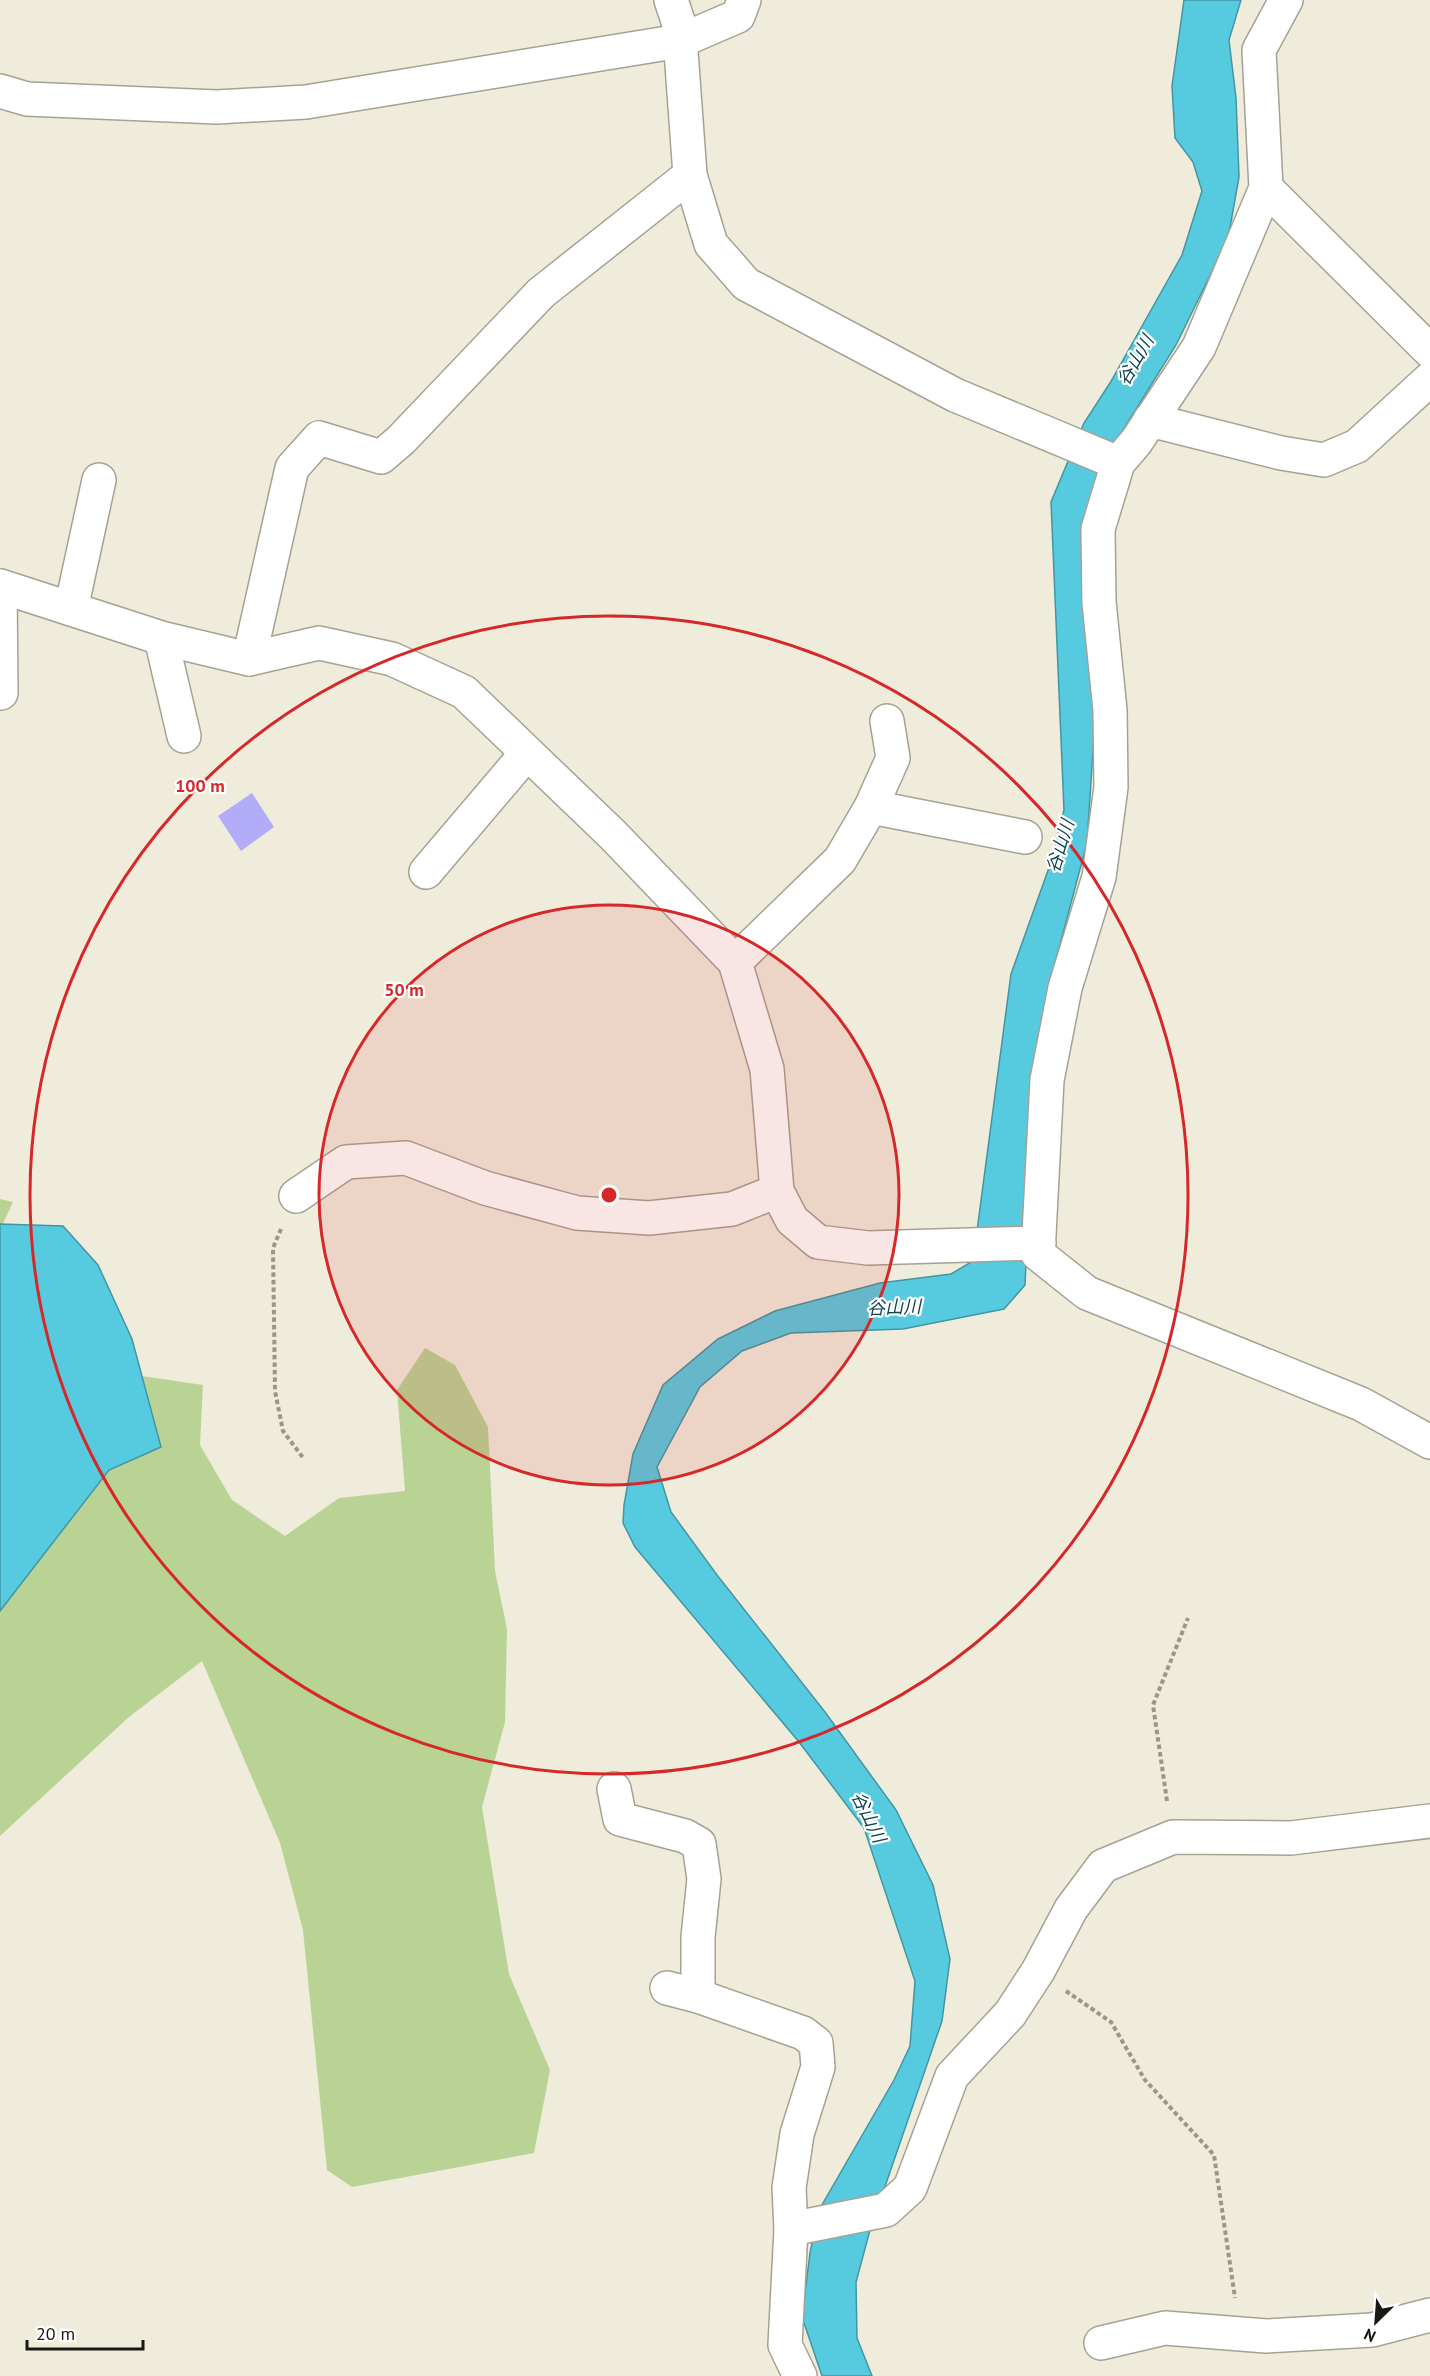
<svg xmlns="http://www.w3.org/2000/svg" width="1430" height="2376" font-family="'PT Sans','Noto Sans JP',sans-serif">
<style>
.green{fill:#b9d395}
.water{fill:#56cbe0;stroke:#4495a2;stroke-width:1.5}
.building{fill:#b3acf8}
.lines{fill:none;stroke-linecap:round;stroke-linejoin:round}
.minor-casing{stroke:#a6a293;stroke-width:36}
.path{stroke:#99978b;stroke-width:4;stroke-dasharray:4.5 3;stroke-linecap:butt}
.minor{stroke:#fff;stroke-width:33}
.ring{fill:none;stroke:#d62828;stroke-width:3}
.labels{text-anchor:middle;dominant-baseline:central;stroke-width:4.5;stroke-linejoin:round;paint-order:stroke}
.water-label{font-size:18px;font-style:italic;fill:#0e444c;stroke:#fff}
.centre{fill:#d62828;stroke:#fff;stroke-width:3}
.ring-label{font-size:18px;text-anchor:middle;font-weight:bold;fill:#d62828;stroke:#fff;stroke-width:4.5;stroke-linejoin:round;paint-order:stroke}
</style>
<rect width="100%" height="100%" fill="#f0ecdc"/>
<g class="green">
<polygon points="0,1199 13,1202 0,1230"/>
<polygon points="425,1348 455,1365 488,1427 495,1571 507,1629 505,1722 482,1807 509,1974 550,2070 534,2153 352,2187 327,2170 303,1930 280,1843 202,1661 129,1717 0,1836 0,1611 109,1470 161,1447 142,1376 203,1385 200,1445 232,1500 285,1536 339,1498 405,1491 397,1390"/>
</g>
<g class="water">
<polygon points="1184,0 1241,0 1229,40 1236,98 1239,177 1228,239 1176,345 1123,430 1100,476 1095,720 1087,843 1054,967 1036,1054 1025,1285 1004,1309 903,1329 791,1333 742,1351 700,1387 657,1467 671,1512 717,1575 825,1712 896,1810 933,1885 950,1959 942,2021 870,2230 856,2282 857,2338 872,2376 822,2376 802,2317 810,2253 819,2210 894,2080 910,2046 915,1981 864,1828 799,1742 635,1547 623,1523 624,1505 633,1454 663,1385 718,1339 775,1311 880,1283 951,1274 973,1261 1011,974 1051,862 1064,810 1051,502 1084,423 1110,383 1182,255 1202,191 1193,162 1175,138 1172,86"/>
<polygon points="0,1224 63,1226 98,1265 132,1339 161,1447 109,1470 0,1611"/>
</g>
<polygon class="building" points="252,793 274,827 241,851 218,816"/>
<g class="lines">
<g class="minor-casing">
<g id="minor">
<polyline points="671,0 679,24 690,175 711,244 746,284 955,395 1118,463"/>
<polyline points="1286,0 1259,50 1266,188 1199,347 1136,442 1118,463 1098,529 1099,602 1110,710 1111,787 1099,877 1065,988 1047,1080 1038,1254 1087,1293 1361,1404 1430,1442"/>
<polyline points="0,91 27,99 217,107 306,102 680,41 738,16 744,0"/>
<polyline points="1266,188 1430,351"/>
<polyline points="1150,420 1281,453 1324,460 1357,446 1430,379"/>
<polyline points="0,586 161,638 249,659 319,643 392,659 464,692 613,835 735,962 767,1069 777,1191 792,1220 818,1242 868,1248 1039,1243"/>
<polyline points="0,586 1,693"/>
<polyline points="71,609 99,480"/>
<polyline points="161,638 184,736"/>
<polyline points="249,659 292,468 319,438 381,457 401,440 541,293 690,175"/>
<polyline points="871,807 1025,837"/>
<polyline points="426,872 527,753"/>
<polyline points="735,962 840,860 871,807 893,758 887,721"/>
<polyline points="296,1196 346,1162 406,1158 485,1188 577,1213 649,1218 732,1209 777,1191"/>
<polyline points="614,1789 620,1819 685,1836 699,1844 704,1879 698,1937 698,1996"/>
<polyline points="667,1988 698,1996 803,2033 816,2043 818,2067 797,2134 789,2188 791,2229 785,2345 800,2376"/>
<polyline points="791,2229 886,2210 910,2188 952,2076 1010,2014 1038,1971 1071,1909 1103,1866 1173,1837 1291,1838 1430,1821"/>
<polyline points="1101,2343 1165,2328 1266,2336 1372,2330 1430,2315"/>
</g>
</g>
<g class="path">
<polyline points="281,1229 273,1248 275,1391 283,1431 304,1459"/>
<polyline points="1167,1801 1153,1705 1188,1618"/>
<polyline points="1066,1991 1111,2022 1145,2080 1214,2155 1235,2298"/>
</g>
<use href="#minor" class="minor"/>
</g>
<circle cx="609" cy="1195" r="290" fill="#d62828" fill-opacity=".12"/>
<g class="ring">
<circle cx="609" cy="1195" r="290"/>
<circle cx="609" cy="1195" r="579"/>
</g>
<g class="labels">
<g class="water-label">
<text transform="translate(1135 360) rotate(-60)">谷山川</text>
<text transform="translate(1060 846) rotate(-73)">谷山川</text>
<text transform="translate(894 1307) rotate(-2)">谷山川</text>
<text transform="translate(869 1817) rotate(64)">谷山川</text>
</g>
</g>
<circle cx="609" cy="1195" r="9" class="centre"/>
<g class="ring-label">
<text x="200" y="792">100 m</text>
<text x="404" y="996">50 m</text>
</g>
<g transform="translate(1376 2322) rotate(205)" stroke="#ffffff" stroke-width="4.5" paint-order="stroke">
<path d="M0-4.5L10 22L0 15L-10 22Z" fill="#191812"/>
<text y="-9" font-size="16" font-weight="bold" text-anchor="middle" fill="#191812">N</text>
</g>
<path d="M27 2340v9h116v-9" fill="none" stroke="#191812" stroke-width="3"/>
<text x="36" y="2340" font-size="18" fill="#191812" stroke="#ffffff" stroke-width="4.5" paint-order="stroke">20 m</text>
</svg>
